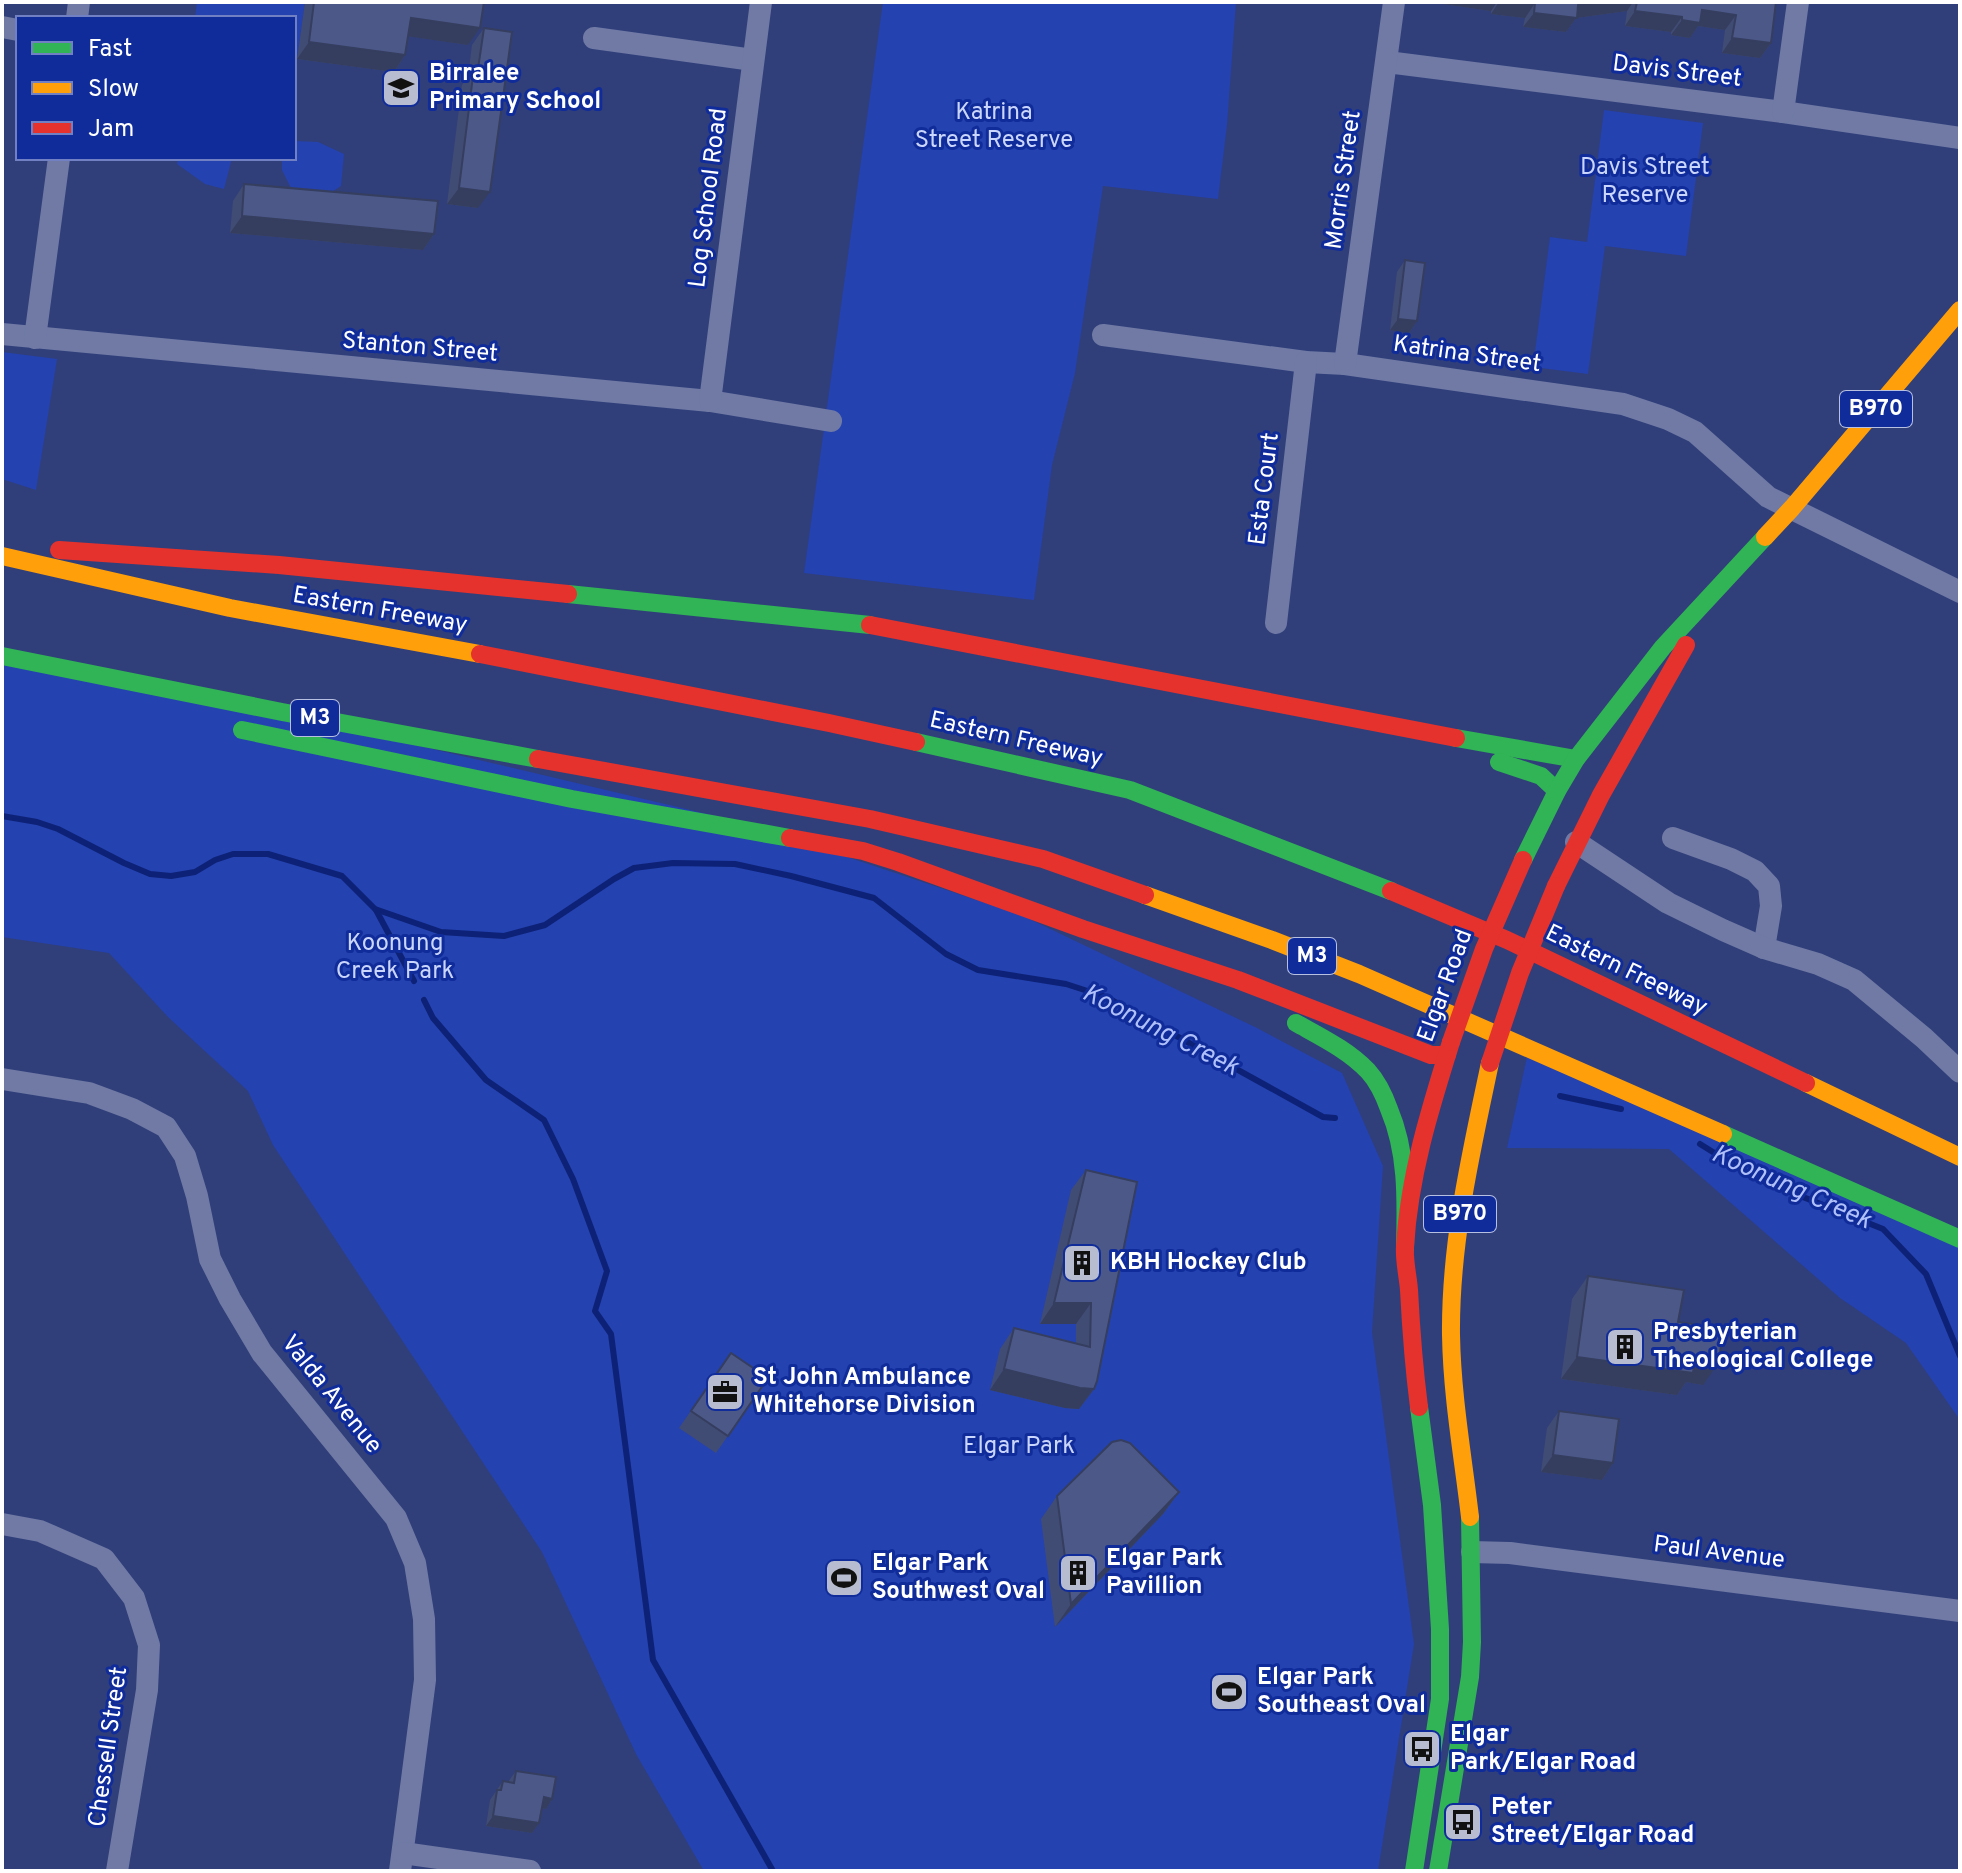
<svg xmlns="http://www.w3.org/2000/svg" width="1962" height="1873" font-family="Overpass,sans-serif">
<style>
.green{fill:#2442b0}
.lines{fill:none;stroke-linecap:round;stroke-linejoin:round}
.stream{stroke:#0d2276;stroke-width:6}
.street{stroke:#707aa5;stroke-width:22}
.fast{stroke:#30b455;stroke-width:18}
.slow{stroke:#ff9f0a;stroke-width:18}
.jam{stroke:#e5322d;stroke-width:18}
.jam-bridge{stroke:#e5322d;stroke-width:18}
.wall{fill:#414c75}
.shaded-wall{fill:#353e5f}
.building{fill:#4c5888;stroke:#353e5f;stroke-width:2}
.labels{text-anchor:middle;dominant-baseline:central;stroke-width:6;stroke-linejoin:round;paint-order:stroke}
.shield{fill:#102c9a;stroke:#b7c0e1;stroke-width:2}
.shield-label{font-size:22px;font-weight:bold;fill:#fff}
.street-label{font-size:24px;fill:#fff;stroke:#102c9a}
.poi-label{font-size:24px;font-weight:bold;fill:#fff;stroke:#102c9a;text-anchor:start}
.park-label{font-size:24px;fill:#cbd6fe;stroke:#102c9a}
.water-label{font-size:26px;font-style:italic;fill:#afc0fb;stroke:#102c9a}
</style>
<rect width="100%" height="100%" fill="#303f7a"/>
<g class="green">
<polygon points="197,2 305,2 297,59 294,58 294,18 195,18"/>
<polygon points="883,2 1236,2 1227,125 1218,199 1103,186 1075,373 1052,465 1034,600 804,573"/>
<polygon points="1604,110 1703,123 1686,256 1605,246 1588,374 1533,367 1550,237 1587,242"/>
<polygon points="294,141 318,142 344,154 341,186 324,197 291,188 282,170 282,158 294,158"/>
<polygon points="178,158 232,158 224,189 205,184 177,164"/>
<polygon points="2,352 57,359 36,490 2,479"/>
<polygon points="2,647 745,823 1019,914 1257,1028 1342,1073 1383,1166 1372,1332 1414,1644 1378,1871 704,1871 636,1754 542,1552 273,1145 248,1091 168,1017 109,953 2,937"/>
<polygon points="1529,1048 1960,1230 1960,1420 1906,1343 1840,1298 1669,1149 1507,1148"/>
</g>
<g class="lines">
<g class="stream">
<polyline points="2,816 37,822 58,829 124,863 150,874 171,876 195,872 215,860 233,854 268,854 342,876 375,909 441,932 504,936 545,925 614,879 634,868 673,863 735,864 791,876 874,898 946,954 978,970 1066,984 1106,997 1323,1117 1335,1118"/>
<polyline points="376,910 414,981"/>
<polyline points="424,1000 433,1018 486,1080 544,1120 573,1179 607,1271 595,1311 611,1334 653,1660 773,1871"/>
<polyline points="1560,1096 1621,1109"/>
<polyline points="1700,1144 1753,1177 1883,1229 1926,1274 1960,1356"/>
</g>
<g class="street">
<polyline points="77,18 79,2"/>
<polyline points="2,27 18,30"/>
<polyline points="594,38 753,60"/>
<polyline points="1387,62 1783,112 1960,138"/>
<polyline points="1783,112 1798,2"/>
<polyline points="2,334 710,401 831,421"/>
<polyline points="1103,335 1306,362 1345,364 1623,404 1668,419 1695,432 1768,497 1960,592"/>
<polyline points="35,338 59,158"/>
<polyline points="1345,364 1394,2"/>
<polyline points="710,401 761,2"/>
<polyline points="1276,623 1306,362"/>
<polyline points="1673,838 1731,859 1755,871 1769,886 1771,906 1764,948"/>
<polyline points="1576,842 1668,903 1723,930 1764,948 1818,964 1854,980 1924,1038 1960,1072"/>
<polyline points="2,1079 89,1093 132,1109 166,1127 185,1156 197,1196 210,1259 230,1299 262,1353 396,1518 415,1563 424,1619 425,1680 400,1871"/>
<polyline points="2,1524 40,1531 104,1559 134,1598 149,1645 147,1690 117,1871"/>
<polyline points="1472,1552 1510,1553 1960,1611"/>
<polyline points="403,1853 530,1871"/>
</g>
<g class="fast">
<polyline points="568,594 870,625"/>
<polyline points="2,656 282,712 538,759"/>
<polyline points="242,730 572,799 790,838"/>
<polyline points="1456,738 1576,759"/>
<polyline points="916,742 1130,790 1391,891"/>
<polyline points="1499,762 1541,776 1557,791"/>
<polyline points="1523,860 1557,791 1576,759 1663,647 1765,537"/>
<path d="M1296,1023C1321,1037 1348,1050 1368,1071C1378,1082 1384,1095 1389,1109C1408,1154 1406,1201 1405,1249"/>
<polyline points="1723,1134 1960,1239"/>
<polyline points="1414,1871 1440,1699 1440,1629 1432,1505 1419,1407"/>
<polyline points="1438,1871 1470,1677 1472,1642 1470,1517"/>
</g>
<g class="slow">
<polyline points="1765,537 1792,508 1960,310"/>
<polyline points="2,556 230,608 480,654"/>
<polyline points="1145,895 1272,940 1359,974 1723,1134"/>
<polyline points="1806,1083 1960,1157"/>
<path d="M1470,1517C1463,1457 1452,1396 1451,1335C1450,1243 1471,1153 1490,1063"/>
</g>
<g class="jam">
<polyline points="59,550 279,565 568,594"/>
<polyline points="870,625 1456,738"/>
<polyline points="480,654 829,723 916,742"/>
<polyline points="538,759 870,819 1043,859 1145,895"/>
<polyline points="790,838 863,851 898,862 1083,929 1238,980 1431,1055 1447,1055"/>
<polyline points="1556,886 1601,795 1686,645"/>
<polyline points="1391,891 1507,940 1806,1083"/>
<path d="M1419,1407C1414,1368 1411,1329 1409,1290C1408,1276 1404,1261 1405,1247C1409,1176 1430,1109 1451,1042"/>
</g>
<g class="jam-bridge">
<polyline points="1451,1042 1484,949 1523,860"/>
<polyline points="1490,1063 1520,973 1556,886"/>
</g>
</g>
<g class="wall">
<polygon points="305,2 484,2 468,45 408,36 405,55 394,72 297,59"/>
<polygon points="1429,2 1776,2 1771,43 1760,58 1722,53 1725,30 1698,26 1690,38 1671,35 1671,32 1625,26 1627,11 1576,18 1566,32 1523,27 1525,18 1491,14 1491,11"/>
<polygon points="484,28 478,208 447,204 462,85 468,77 472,45"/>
<polygon points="244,184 434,234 423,250 230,233 233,201"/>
<polygon points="1405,260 1417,321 1409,333 1390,330 1397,272"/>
<polygon points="1086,1170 1094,1389 1079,1409 1065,1408 990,1390 1000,1349 1014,1328 1076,1343 1076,1324 1040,1324 1071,1190"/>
<polygon points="1588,1276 1678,1322 1703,1385 1686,1382 1677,1395 1561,1379 1572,1299"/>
<polygon points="731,1353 768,1378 716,1453 679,1428"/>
<polygon points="1559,1411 1613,1463 1602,1480 1541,1472 1547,1428"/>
<polygon points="1179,1492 1163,1514 1055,1627 1041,1519 1057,1496"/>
<polygon points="516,1771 552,1799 546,1809 542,1808 539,1823 532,1833 486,1826 490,1800 503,1781 508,1782"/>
</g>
<g class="shaded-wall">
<polygon points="1429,2 1497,2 1491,11"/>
<polygon points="1499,2 1526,2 1535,3 1525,18 1491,14"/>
<polygon points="1597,2 1633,2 1627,11 1576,18 1566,32 1523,27 1534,13"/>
<polygon points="1702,10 1736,15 1725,30 1698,26 1690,38 1671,35 1682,20"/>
<polygon points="1635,11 1682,17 1671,32 1625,26"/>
<polygon points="411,18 480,28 468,45 399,35"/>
<polygon points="1732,38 1771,43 1760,58 1722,53"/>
<polygon points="309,42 405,55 394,72 297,59"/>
<polygon points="459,188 490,192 478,208 447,204"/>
<polygon points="242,216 434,234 423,250 230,233"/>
<polygon points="1398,319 1417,321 1409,333 1390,330"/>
<polygon points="1054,1303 1091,1303 1076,1324 1040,1324"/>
<polygon points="1577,1357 1695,1359 1719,1362 1703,1385 1686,1382 1677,1395 1561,1379"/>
<polygon points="1004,1369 1094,1389 1079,1409 1065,1408 990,1390"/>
<polygon points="1553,1455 1613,1463 1602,1480 1541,1472"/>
<polygon points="1179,1492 1163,1514 1055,1627 1071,1604"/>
<polygon points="544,1797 552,1799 546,1809 537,1807"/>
<polygon points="493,1816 539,1823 532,1833 486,1826"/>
</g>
<g class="building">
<polygon points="314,2 484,2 480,28 411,18 405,55 309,42"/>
<polygon points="1526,2 1597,2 1578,5 1577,18 1534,13 1535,3"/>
<polygon points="1637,2 1776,2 1771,43 1732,38 1736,15 1702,10 1700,23 1682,20 1682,17 1635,11"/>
<polygon points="484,28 512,32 490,192 459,188 474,68 478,69"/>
<polygon points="244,184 438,201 434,234 242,216"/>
<polygon points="1405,260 1425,263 1417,321 1398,319"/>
<polygon points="1086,1170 1137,1182 1097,1381 1094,1389 1080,1388 1004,1369 1014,1328 1090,1347 1091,1303 1054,1303"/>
<polygon points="1588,1276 1684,1290 1678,1322 1723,1328 1719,1362 1695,1359 1693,1373 1577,1357"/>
<polygon points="731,1353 768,1378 728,1436 691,1411"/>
<polygon points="1559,1411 1619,1419 1613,1463 1553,1455"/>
<polygon points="1121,1440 1130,1443 1179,1492 1071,1604 1057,1496 1112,1442"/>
<polygon points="516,1771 556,1777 552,1799 544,1797 539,1823 493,1816 497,1790 501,1790 503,1781 514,1783"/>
</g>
<defs>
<g id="school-square" transform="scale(2)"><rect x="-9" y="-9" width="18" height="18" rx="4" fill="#b7bcd0" stroke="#102c9a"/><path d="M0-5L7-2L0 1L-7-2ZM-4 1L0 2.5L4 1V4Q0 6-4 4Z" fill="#111"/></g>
<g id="building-square" transform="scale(2)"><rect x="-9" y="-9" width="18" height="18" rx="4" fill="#b7bcd0" stroke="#102c9a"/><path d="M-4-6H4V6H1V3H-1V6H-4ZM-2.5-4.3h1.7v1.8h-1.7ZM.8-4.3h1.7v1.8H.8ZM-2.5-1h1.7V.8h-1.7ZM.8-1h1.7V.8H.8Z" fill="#111"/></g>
<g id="office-square" transform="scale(2)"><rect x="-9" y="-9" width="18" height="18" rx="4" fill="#b7bcd0" stroke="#102c9a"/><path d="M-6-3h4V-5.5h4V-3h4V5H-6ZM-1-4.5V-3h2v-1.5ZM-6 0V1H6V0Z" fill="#111"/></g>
<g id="stadium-square" transform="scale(2)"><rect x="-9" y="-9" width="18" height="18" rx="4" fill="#b7bcd0" stroke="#102c9a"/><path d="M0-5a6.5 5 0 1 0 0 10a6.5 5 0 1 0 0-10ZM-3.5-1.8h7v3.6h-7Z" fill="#111"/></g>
<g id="bus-square" transform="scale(2)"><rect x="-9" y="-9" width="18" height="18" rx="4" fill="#b7bcd0" stroke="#102c9a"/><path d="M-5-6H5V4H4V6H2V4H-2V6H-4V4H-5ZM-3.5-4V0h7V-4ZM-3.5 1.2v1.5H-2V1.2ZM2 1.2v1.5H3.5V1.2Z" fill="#111"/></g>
</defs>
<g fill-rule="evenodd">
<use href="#school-square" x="401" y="88"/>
<use href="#building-square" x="1082" y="1263"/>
<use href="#building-square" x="1625" y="1347"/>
<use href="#office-square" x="725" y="1392"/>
<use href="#building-square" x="1078" y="1573"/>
<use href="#stadium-square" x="844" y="1578"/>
<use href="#stadium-square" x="1229" y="1692"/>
<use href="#bus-square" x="1422" y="1749"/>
<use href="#bus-square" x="1463" y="1822"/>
</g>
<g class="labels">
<g class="shield">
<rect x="1840" y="391" width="72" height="36" rx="6"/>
<rect x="291" y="700" width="48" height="36" rx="6"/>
<rect x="1288" y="938" width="48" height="36" rx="6"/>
<rect x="1424" y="1196" width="72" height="36" rx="6"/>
</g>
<g class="shield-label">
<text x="1876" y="409">B970</text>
<text x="315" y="718">M3</text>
<text x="1312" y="956">M3</text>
<text x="1460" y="1214">B970</text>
</g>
<g class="street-label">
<text transform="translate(1677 72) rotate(7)">Davis Street</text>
<text transform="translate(1344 180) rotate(-82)">Morris Street</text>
<text transform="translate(709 198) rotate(-83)">Log School Road</text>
<text transform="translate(420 348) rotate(5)">Stanton Street</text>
<text transform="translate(1467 355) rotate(8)">Katrina Street</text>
<text transform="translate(1265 489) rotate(-83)">Esta Court</text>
<text transform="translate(380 611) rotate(10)">Eastern Freeway</text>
<text transform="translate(1016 740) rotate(13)">Eastern Freeway</text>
<text transform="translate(1626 971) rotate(26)">Eastern Freeway</text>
<text transform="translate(1446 986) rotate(-70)">Elgar Road</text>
<text transform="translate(331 1395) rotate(51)">Valda Avenue</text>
<text transform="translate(1719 1553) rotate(7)">Paul Avenue</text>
<text transform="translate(109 1747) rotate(-82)">Chessell Street</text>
</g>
<g class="poi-label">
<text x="429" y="74">Birralee<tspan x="429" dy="28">Primary School</tspan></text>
<text x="1110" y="1263">KBH Hockey Club</text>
<text x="1653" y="1333">Presbyterian<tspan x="1653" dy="28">Theological College</tspan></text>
<text x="753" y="1378">St John Ambulance<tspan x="753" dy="28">Whitehorse Division</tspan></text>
<text x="1106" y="1559">Elgar Park<tspan x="1106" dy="28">Pavillion</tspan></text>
<text x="872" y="1564">Elgar Park<tspan x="872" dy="28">Southwest Oval</tspan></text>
<text x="1257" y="1678">Elgar Park<tspan x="1257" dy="28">Southeast Oval</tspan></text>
<text x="1450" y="1735">Elgar<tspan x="1450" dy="28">Park/Elgar Road</tspan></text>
<text x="1491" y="1808">Peter<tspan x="1491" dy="28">Street/Elgar Road</tspan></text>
</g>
<g class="park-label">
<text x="994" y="113">Katrina<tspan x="994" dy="28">Street Reserve</tspan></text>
<text x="1645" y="168">Davis Street<tspan x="1645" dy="28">Reserve</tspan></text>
<text x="395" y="944">Koonung<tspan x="395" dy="28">Creek Park</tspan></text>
<text x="1019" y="1447">Elgar Park</text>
</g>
<g class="water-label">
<text transform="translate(1160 1031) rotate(27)">Koonung Creek</text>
<text transform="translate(1791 1188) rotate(24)">Koonung Creek</text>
</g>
</g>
<rect width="1962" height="1873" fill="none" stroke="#ffffff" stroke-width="8"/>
<rect x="16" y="16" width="280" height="144" fill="#102c9a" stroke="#7080c2" stroke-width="2"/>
<rect x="32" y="42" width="40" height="12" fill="#30b455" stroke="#7080c2" stroke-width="2"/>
<text x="88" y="56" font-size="24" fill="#ffffff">Fast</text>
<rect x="32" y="82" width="40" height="12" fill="#ff9f0a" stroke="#7080c2" stroke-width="2"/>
<text x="88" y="96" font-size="24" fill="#ffffff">Slow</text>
<rect x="32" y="122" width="40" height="12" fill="#e5322d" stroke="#7080c2" stroke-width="2"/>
<text x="88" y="136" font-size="24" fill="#ffffff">Jam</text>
</svg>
